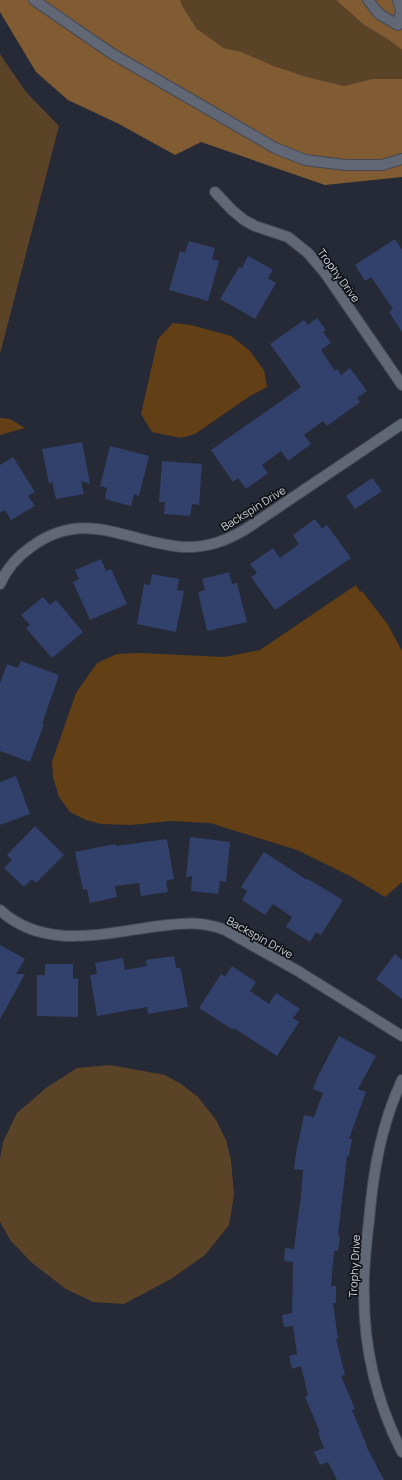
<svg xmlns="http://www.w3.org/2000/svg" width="402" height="1480" font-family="Manrope,sans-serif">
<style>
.green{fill:#5b4328}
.forest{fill:#815c32}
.water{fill:#633f15}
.building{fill:#31416b}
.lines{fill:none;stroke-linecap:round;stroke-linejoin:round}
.minor-casing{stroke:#454853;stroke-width:12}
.minor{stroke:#616775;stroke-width:10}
.labels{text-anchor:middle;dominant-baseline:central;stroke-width:3.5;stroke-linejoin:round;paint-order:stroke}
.street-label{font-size:11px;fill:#d1d4dd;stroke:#101318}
</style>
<rect width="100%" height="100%" fill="#252a36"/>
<g class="green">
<polygon points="180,0 336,0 364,25 386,38 402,50 402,79 372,79 344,86 307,77 274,66 242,52 224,48 197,29 183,7"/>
<polygon points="0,54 26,92 59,126 0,354"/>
<polygon points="110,1065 165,1075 181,1084 198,1097 216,1120 226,1140 231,1160 234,1195 229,1225 205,1255 171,1279 124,1304 93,1302 66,1289 31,1262 11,1241 0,1222 0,1159 3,1142 17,1113 46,1088 77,1068"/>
</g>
<g class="forest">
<polygon points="0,0 180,0 183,7 197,29 224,48 242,52 274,66 307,77 344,86 372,79 402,79 402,177 325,185 201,142 175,155 119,124 68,100 36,72 0,12"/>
<polygon points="336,0 402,0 402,50 386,38 364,25"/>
</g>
<g class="water">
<polygon points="173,323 191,325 231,336 249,350 264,370 267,387 250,396 195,434 181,438 152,432 141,414 158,339"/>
<polygon points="0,418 10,419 25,428 0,435"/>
<polygon points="356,585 360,592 362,591 388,625 402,651 402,882 385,897 350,876 297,850 210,823 170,821 131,825 101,824 86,820 70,812 59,797 53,777 52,762 76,693 97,663 117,654 139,653 224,657 260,650"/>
</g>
<g class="building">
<polygon points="395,239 402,250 402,332 389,312 393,309 371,277 365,281 355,265"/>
<polygon points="189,241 215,248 212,259 219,261 208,301 169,290 180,251 185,253"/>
<polygon points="248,256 273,270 268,278 276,283 255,319 220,299 239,267 242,268"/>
<polygon points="317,318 326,330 323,332 331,343 321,350 335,371 338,369 341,375 350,368 367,391 357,398 360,402 327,426 323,421 304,435 311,444 288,461 281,451 262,465 268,473 246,489 238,478 233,482 211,450 301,387 270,344 304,320 308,325"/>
<polygon points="82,442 90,484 81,481 84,494 56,499 52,482 49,484 42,449"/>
<polygon points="110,446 149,456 139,496 134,494 131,506 105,499 107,488 100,486"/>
<polygon points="13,457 35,492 28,496 35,506 11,520 5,510 0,513 0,465"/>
<polygon points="162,461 202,464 199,505 192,504 190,516 164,514 165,502 159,502"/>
<polygon points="372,478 382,491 355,509 346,496"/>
<polygon points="315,519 322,529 327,525 351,558 275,610 251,577 257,573 250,564 273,548 280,558 299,544 293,535"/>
<polygon points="101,559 106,571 111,569 127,604 90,620 73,582 79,579 75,570"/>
<polygon points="229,572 232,584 237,583 247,622 207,631 198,592 205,590 202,579"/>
<polygon points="152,574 179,579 177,590 184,591 176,632 137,624 144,584 150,585"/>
<polygon points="43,597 50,605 56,600 83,632 52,658 26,628 30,625 21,615"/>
<polygon points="21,661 59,675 42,724 44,724 30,762 0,751 0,683 7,664 18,668"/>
<polygon points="16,776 30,814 0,825 0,782"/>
<polygon points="35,826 64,855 36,883 32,879 24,887 4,868 12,860 7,855"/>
<polygon points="190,837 230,842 226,882 220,881 218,894 191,891 192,876 186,877"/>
<polygon points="167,839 174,879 166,881 168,892 141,896 139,883 115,886 117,897 90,903 87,889 83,890 75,852 115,844 116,846"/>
<polygon points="264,852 307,880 308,879 343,900 321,935 316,932 310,942 286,927 292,917 273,904 265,915 242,900 247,891 241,887"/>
<polygon points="0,945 25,959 16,974 25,974 0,1019"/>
<polygon points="395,954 402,960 402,999 376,979"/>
<polygon points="174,956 176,968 180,968 181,970 188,1007 148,1014 147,1007 97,1016 90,975 97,974 95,963 123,958 125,970 147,966 146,960"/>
<polygon points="45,964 73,964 73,979 78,978 78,1017 37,1016 37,975 45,975"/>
<polygon points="232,966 256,982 250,991 269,1004 276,993 300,1009 293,1018 299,1022 277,1056 234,1028 233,1030 199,1008 221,974 225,977"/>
<polygon points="339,1036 376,1056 358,1089 366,1092 349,1139 352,1139 349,1156 347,1156 338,1235 340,1236 338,1251 334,1251 331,1286 336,1286 336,1303 333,1303 338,1339 336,1339 345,1375 341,1376 355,1409 352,1410 367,1446 366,1446 384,1480 337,1480 328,1462 320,1465 314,1452 324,1448 318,1433 320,1432 305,1397 308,1395 301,1366 292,1369 289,1356 297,1354 293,1326 284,1327 282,1315 292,1313 293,1262 284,1261 285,1248 294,1249 301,1195 303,1170 294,1169 296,1153 304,1115 314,1117 323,1093 313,1089 318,1076"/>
</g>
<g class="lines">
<g class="minor-casing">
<g id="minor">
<polyline points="34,0 111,53 275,148 305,160 345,165 382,165 402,159"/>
<polyline points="368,0 379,14 398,25 401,10 398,0"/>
<polyline points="215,192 232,210 244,220 255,226 288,237 308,253 325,273 402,385"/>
<path d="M0,584C7,568 18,556 31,547C85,507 128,543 183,547C207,548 226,541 246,529L402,424"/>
<path d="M0,910C44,951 105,933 159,926C182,923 203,921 225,930L298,971L402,1036"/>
<path d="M402,1080C381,1125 373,1172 369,1221C366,1245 363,1270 364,1294C364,1349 377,1403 402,1452"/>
</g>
</g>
<use href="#minor" class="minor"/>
</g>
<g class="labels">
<g class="street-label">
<text transform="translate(339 275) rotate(54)">Trophy Drive</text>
<text transform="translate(253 508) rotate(-32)">Backspin Drive</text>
<text transform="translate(260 937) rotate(29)">Backspin Drive</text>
<text transform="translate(354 1266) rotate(-87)">Trophy Drive</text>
</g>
</g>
</svg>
